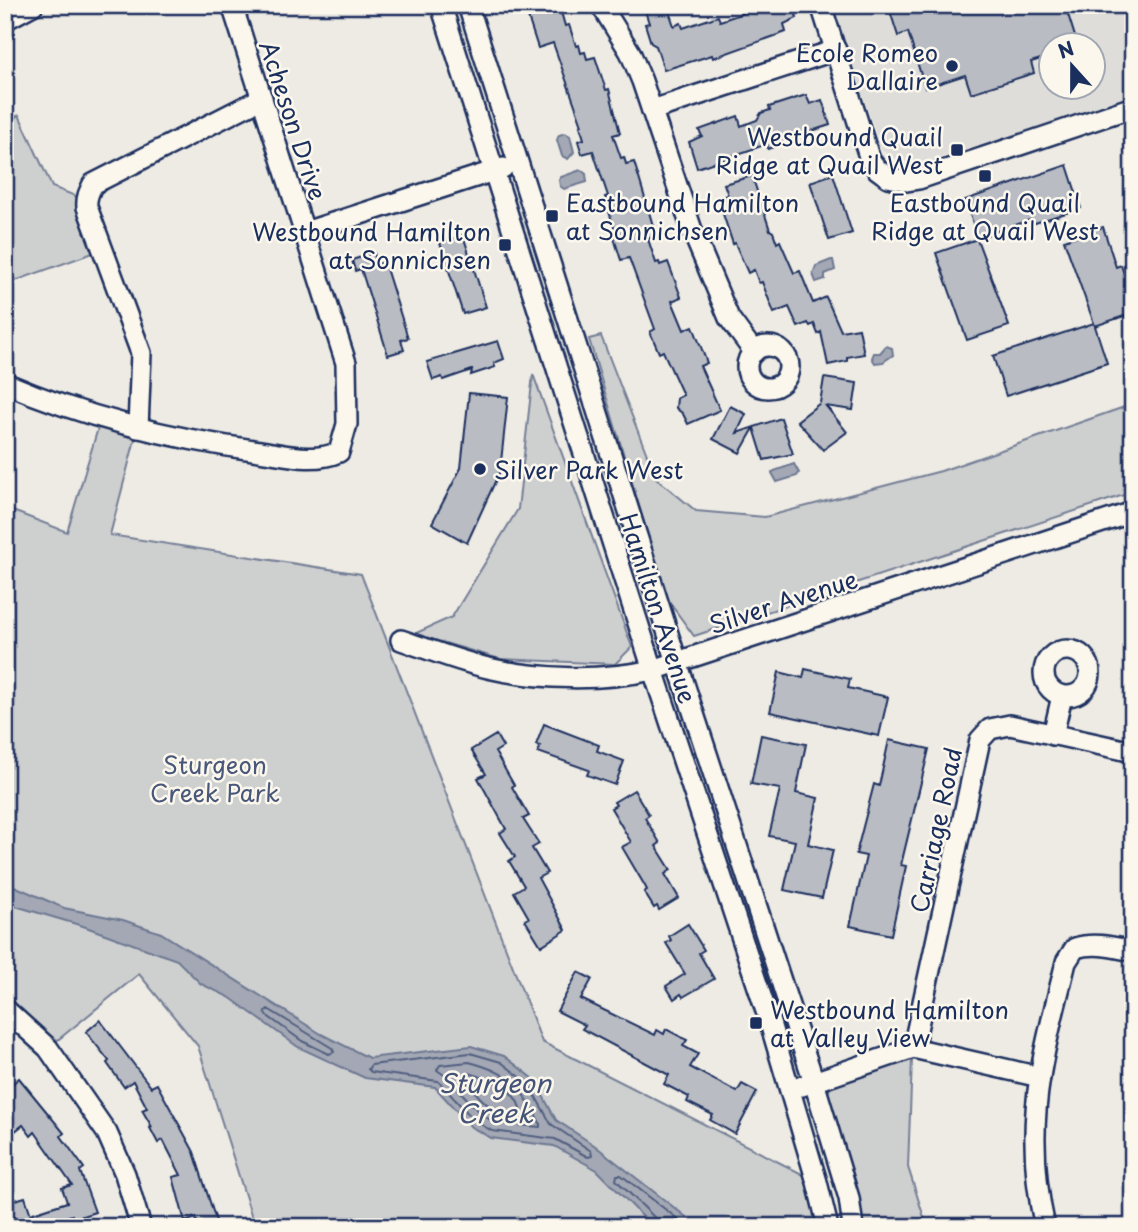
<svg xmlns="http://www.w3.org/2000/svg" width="1138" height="1232" font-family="'Playpen Sans',sans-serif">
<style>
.built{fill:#deddda;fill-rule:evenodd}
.green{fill:#cecfcf;stroke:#747f96;stroke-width:2}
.water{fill:#a3a8b4;stroke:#6d7892;stroke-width:2}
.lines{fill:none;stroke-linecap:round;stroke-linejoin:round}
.shore{stroke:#515f80;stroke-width:2}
.building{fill:#b9bcc3;stroke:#1b2f5e;stroke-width:2}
.minor-casing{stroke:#1b2f5e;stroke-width:24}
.minor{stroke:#fbf7ec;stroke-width:19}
.poi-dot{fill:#1b2f5e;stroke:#fbf7ec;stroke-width:2.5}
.labels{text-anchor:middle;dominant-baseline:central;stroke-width:5;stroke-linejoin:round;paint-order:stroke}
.poi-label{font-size:24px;fill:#1b2f5e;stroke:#fbf7ec;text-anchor:end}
.street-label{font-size:24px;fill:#1b2f5e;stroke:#fbf7ec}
.park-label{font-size:24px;fill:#48577a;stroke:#fbf7ec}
.water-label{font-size:26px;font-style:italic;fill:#445378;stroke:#fbf7ec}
</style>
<rect width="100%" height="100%" fill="#eeebe4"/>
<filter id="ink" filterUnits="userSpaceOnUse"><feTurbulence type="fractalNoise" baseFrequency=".0143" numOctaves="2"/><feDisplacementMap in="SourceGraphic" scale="14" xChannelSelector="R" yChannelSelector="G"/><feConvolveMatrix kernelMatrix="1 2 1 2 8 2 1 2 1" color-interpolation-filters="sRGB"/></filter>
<g filter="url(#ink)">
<path class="built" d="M832,5H1133V97L910,167L882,151ZM1050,46H1092V88H1050Z"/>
<g class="green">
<polygon points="19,115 52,187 86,200 104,249 15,281 5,276 5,122"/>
<polygon points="601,336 656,478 696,511 765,517 941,471 1133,404 1133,492 694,636 667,599 589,339"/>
<polygon points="533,374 632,647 615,664 500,659 414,634 452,617 518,509"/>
<polygon points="101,418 138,428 110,535 361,574 542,1042 806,1176 819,1227 255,1227 198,1046 139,974 48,1048 5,1009 5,508 67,532"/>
<polygon points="912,1059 908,1167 927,1227 860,1227 827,1094 831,1087 838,1083"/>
</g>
<g class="water">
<polygon points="565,133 570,136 574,152 568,159 562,156 557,140 559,135"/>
<polygon points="581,170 586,174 587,182 564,189 560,186 559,180 561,177"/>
<polygon points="831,260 833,260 835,270 825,274 825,279 816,282 813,274 816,266"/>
<polygon points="886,346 892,348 893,355 883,362 875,363 872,358 874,353 880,353"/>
<polygon points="794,464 799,473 797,476 777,482 772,473 774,471"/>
<polygon points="5,882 64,908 123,920 161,933 321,1034 369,1058 471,1046 504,1056 534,1079 556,1120 594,1145 699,1227 653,1227 597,1170 554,1146 491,1138 471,1127 435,1087 365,1078 298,1047 229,997 201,984 177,960 83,926 5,903"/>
</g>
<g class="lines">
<g class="shore">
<polygon points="268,1009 332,1048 334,1052 329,1054 302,1041 266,1015 265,1012"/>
<polygon points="470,1053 501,1062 528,1083 551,1124 591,1151 592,1156 588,1157 555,1139 492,1131 475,1121 438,1081 371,1072 368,1069 371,1065"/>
<path d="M469,1062C512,1073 520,1086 540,1123V1127L495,1123L481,1114L447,1077L437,1070L440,1065Z"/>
<path d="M469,1073C490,1079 519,1089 521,1114C493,1118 479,1097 463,1078V1074Z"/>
<polyline points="658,1227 656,1219 616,1180 617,1175 621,1175 688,1227"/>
</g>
</g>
<g class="building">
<polygon points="524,5 559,5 565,26 569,25 576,46 579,45 581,53 585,52 587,59 595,57 606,90 609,89 620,133 613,135 621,158 624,157 626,164 634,162 639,178 656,236 648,239 656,263 659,262 660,265 668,262 681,297 672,301 684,330 693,326 707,363 700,366 720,410 688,424 683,414 676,408 677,398 683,395 663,351 659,353 650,332 655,329 629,258 621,260 614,238 617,237 606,202 605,197 608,196 593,151 582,154 578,141 584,139 580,126 582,125 553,43 538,48"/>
<polygon points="646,5 667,5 674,26 681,23 683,28 718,16 720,21 767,5 793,5 797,18 784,24 786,32 713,58 712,55 664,70 656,46 651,43 645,24 649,23 644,8"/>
<polygon points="888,5 1065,5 1078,46 1051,46 1051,56 1031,62 1034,73 971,93 965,75 925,88 908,32 898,36"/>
<polygon points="806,95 810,104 822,100 830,125 796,136 797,139 768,149 767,144 697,168 689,142 702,136 699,130 738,116 741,126 757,120 761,113 770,110 769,107"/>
<polygon points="1067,165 1081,208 1032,224 1030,220 978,238 965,200"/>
<polygon points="833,174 852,233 829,240 810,182"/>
<polygon points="752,176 770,230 773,232 777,243 780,241 794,273 800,271 813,303 826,297 841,331 859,328 864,354 847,357 847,361 828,365 821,332 818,334 814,324 810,326 808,323 798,327 789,307 774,313 762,282 759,283 754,270 748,273 735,243 733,244 719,202 725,200 724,196 728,195 724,184"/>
<polygon points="1103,227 1116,267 1121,265 1133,302 1133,313 1095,326 1064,240"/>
<polygon points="463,235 486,307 463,314 440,243"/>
<polygon points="977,239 1009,326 967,340 936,253"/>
<polygon points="374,253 377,264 384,262 408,338 401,340 404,350 388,355 361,269 355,271 352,260"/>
<polygon points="1094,323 1107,363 1006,396 993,356"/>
<polygon points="498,341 504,359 494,363 495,367 471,375 472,370 443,380 442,377 433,380 427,362"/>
<polygon points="824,378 857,383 853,410 826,406 847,432 823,450 797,421 820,403"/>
<polygon points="469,393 508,397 500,471 467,543 432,523 461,468"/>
<polygon points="730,406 746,414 737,433 781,418 793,454 764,460 754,428 740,453 713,439"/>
<polygon points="805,669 850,679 848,688 888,697 879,736 770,712 779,672 803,678"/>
<polygon points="544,724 599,745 597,751 624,761 615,785 587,775 589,770 538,752 540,746 536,745"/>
<polygon points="496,735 503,747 495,752 514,785 512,787 529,816 523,819 539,844 532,848 547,873 538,878 566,930 541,946 525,920 529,918 514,892 524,886 509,861 515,857 500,833 506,829 478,778 486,774 471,750"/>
<polygon points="761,735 806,744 796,793 818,798 808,844 833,850 822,898 784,890 795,841 769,836 780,789 751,784"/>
<polygon points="889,740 929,749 901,865 906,866 891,935 850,926 866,856 856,854 874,784 879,786"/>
<polygon points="634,790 649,815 645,818 660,843 656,846 671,870 665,874 679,898 659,910 657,906 654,908 644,892 647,890 645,886 622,847 631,842 611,808 616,805 614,802"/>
<polygon points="688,924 704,950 699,953 714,979 683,997 681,994 674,999 666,986 685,974 666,943 671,940 669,936"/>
<polygon points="578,972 592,979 581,999 655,1035 657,1030 664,1034 666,1029 687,1040 683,1046 698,1054 690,1067 737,1092 742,1084 757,1092 735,1134 710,1120 713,1115 687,1102 689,1097 664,1084 669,1075 582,1029 585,1025 557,1011"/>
<polygon points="100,1020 151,1087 157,1084 194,1152 218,1227 198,1227 196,1218 185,1222 173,1177 181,1175 163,1140 158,1143 150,1128 152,1127 142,1110 147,1108 133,1081 124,1087 107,1063 109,1061 86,1032"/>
<polygon points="19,1078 64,1133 61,1136 84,1168 80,1171 95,1212 73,1219 72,1215 38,1226 33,1213 67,1202 62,1188 72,1185 35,1132 31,1136 23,1125 5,1139 5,1090"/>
<polygon points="25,1197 32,1218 17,1222 15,1217 5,1220 5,1203"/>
</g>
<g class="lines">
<g class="minor-casing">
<g id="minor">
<polyline points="441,5 653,670 770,1023 817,1182 828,1227"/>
<polyline points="468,5 677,662 814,1082 849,1198 853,1227"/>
<polyline points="601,5 630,52 642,81 692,230 729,318 754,352"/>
<polyline points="821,5 870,160 877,169 888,177 907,181 919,179 1133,107"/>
<polyline points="5,20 33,5"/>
<polyline points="652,110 836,50"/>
<polyline points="305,232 503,168"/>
<circle cx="768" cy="367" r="21"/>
<path d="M5,383C86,418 173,439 260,451C287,455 314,463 339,452L347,424L346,363L232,5"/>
<path d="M138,428L141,353L87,207C86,198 89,192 93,184L262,98"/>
<path d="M401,640C430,650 458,661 488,668C540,680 601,681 653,670L1133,512"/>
<circle cx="1067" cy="673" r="23"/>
<polyline points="1053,735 1062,696"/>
<polyline points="5,1009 48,1048 107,1133 125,1174 141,1227"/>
<polyline points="913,1048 980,740 990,729 1010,725 1133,752"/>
<polyline points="802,1086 913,1048 1040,1077"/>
<path d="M1045,1227C1034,1179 1032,1126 1040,1077C1046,1038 1057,1000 1066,962L1075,948C1095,942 1113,947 1133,951"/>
</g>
</g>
<use href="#minor" class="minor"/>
</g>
</g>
<g class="poi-dot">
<circle cx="952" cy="66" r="7"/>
<rect x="950" y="143" width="14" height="14" rx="3.5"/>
<rect x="978" y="169" width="14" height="14" rx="3.5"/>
<rect x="545" y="209" width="14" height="14" rx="3.5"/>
<rect x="498" y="238" width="14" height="14" rx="3.5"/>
<circle cx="480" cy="469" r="7"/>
<rect x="749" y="1016" width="14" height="14" rx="3.5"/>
</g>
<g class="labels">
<g class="poi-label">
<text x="938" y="52">Ecole Romeo<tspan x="938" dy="28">Dallaire</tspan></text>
<text x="943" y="136">Westbound Quail<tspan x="943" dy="28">Ridge at Quail West</tspan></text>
<text x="566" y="202" text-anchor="start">Eastbound Hamilton<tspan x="566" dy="28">at Sonnichsen</tspan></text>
<text x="985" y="202" text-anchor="middle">Eastbound Quail<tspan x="985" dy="28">Ridge at Quail West</tspan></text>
<text x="491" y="231">Westbound Hamilton<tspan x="491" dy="28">at Sonnichsen</tspan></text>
<text x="494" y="469" text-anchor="start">Silver Park West</text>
<text x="770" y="1009" text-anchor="start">Westbound Hamilton<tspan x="770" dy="28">at Valley View</tspan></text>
</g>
<g class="street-label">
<text transform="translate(294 120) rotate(72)">Acheson Drive</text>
<text transform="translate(783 601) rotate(-18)">Silver Avenue</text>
<text transform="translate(659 608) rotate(72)">Hamilton Avenue</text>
<text transform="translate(935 830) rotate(-78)">Carriage Road</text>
</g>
<g class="park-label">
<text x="215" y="764">Sturgeon<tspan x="215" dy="28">Creek Park</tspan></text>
</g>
<g class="water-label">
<text x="495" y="1082">Sturgeon<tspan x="495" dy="30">Creek</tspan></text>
</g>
</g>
<rect width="1138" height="1232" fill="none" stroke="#fbf7ec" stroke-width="28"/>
<rect x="14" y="14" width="1110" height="1204" fill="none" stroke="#1b2f5e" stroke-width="2.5" filter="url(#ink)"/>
<g transform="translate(1072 66) rotate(339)"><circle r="33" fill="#fbf7ec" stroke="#a1a7b3" stroke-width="2"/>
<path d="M0-5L12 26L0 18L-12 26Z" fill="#1b2f5e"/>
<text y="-10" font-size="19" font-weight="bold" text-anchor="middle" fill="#1b2f5e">N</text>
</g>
</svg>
